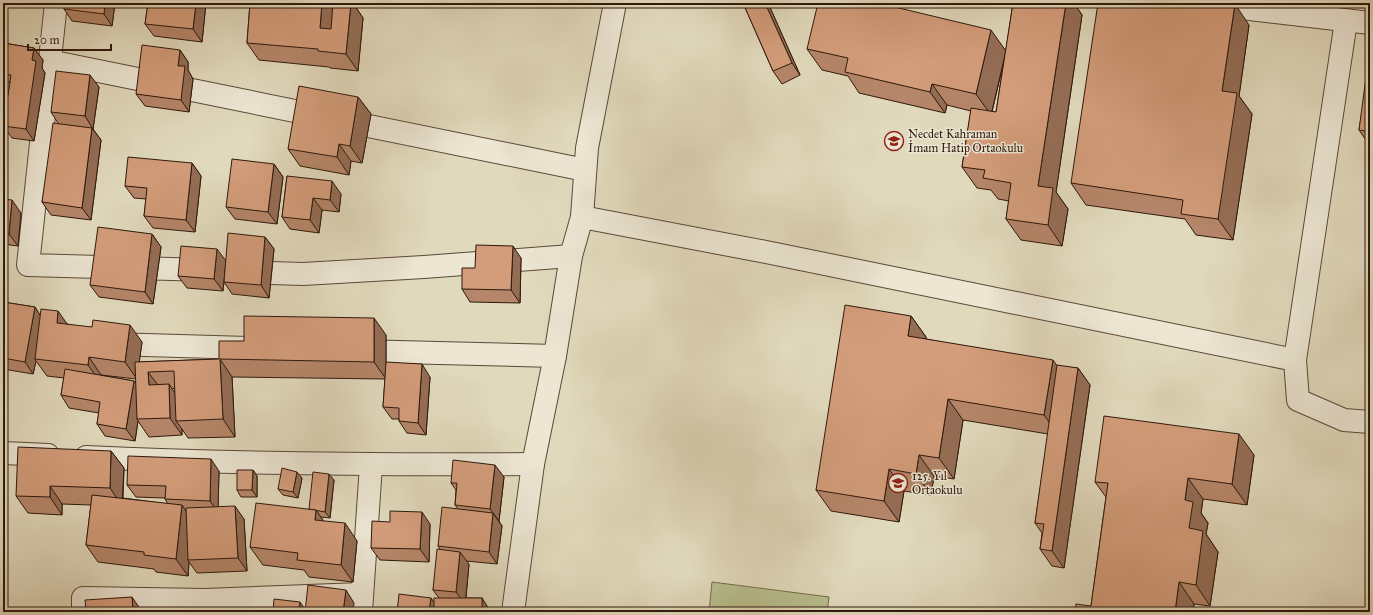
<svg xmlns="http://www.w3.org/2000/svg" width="1373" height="615" font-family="'IM FELL Great Primer',serif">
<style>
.green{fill:#b8be8d;stroke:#736b4c}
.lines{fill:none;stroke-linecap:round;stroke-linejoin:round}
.street-casing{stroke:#5b4838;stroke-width:24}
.street{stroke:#ece6d3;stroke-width:22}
.wall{fill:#b58669;stroke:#2e180c;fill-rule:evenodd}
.shaded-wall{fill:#946d55;stroke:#2e180c}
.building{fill:#d39c7a;stroke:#2e180c}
.labels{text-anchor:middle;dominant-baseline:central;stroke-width:3;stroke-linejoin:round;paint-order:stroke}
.poi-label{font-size:12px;fill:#2e180c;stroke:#ece6d3;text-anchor:start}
</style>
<rect width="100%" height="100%" fill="#e1d9bc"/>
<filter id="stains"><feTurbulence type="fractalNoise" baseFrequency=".005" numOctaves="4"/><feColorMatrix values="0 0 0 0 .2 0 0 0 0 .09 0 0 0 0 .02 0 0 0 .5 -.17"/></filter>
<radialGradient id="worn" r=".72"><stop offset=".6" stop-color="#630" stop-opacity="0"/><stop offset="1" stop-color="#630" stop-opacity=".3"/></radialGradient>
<polygon class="green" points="712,582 829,597 827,612 709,612"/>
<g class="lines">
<g class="street-casing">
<g id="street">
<polyline points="56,3 28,265 208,270"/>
<polyline points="1198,3 1370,23"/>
<polyline points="49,61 585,170"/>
<polyline points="582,217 766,252 1295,360 1298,400 1344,420 1370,422"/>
<polyline points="242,272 303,274 424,267 571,256"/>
<polyline points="111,344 248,348"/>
<polyline points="357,351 555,356"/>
<polyline points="1295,360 1346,21"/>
<polyline points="3,453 48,455"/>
<path d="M86,457C235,464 384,465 533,464"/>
<polyline points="83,612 83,598 205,600 362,594"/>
<polyline points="361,612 371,465"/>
<polyline points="513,612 533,464 555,356 571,256 582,217 587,148 615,3"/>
</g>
</g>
<use href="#street" class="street"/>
</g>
<g class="wall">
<polygon points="64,3 115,3 112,26 72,21 64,9"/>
<polygon points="148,3 206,3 202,42 154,36 145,24"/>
<polygon points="250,3 353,3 363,18 358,71 330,68 329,67 259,60 247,43"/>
<polygon points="743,3 768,3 800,75 782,84 773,71"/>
<path d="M1013,3H1074L1082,15L1056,192L1068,209L1062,246L1021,240L1006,219L1009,201L998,199L991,190L977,188L962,167L971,111L947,105L945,113L859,93L848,76L822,70L807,49L1006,50ZM1004,61L996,112H992Z"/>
<polygon points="1249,25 1239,96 1252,114 1233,240 1196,235 1185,219 1086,205 1071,183"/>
<polygon points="3,43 34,48 43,60 42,68 45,73 34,141 12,138 3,126 5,111 3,110"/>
<polygon points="180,50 188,62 188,70 193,79 189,112 145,106 136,94"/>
<polygon points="1370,63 1370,146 1359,130"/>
<polygon points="99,87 93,129 101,140 91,220 51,215 42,202 58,123 51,112"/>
<polygon points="358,97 371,114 362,163 351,161 349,175 300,166 288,149"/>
<polygon points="192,163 201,176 195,232 153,228 144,216 146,199 134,198 125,186"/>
<polygon points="274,164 283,177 277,224 235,219 226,207"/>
<polygon points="287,176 341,194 339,212 322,210 319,233 290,229 282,217"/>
<polygon points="3,194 5,197 5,200 21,213 18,246 3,244"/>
<polygon points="152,234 161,247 153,304 99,297 90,285"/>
<polygon points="265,237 274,249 269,298 232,294 224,282 223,291 187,288 178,276 226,261"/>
<polygon points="521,258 520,303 470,302 462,289 475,268"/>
<path d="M3,302L35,307L40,315L67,324L142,342L139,362L219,359L244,341L386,335V367L430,377L426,435L407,433L399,421V419H392L383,407L385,379L232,377L235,437L188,438L182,429V435L149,437L138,421L135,441L105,436L97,424L99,413L69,408L61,395L64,378L47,376L36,361L33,374L3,369ZM101,375L136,379V383L134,381ZM175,388V393L172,389Z"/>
<polygon points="911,316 926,337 926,339 1057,366 1078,368 1090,385 1064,568 1052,566 1040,549 1042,533 1035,523 1048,434 963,420 954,479 934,476 931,495 904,491 899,522 831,511 816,490"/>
<polygon points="111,451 124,468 123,498 168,504 165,499 165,498 136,497 127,485 219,471 218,507 244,519 247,571 197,573 189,562 188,576 156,572 154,569 98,562 86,545 91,505 62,504 62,515 28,513 16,496"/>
<polygon points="1254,455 1247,505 1203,499 1201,513 1208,523 1206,534 1218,552 1210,606 1194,604 1193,612 1075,612 1091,606 1106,497 1095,482"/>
<polygon points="253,470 257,476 257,497 241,497 237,490"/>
<polygon points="504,477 499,521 502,526 497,564 466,561 469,564 466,598 482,598 490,611 490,612 397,612 431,598 434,603 439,598 433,590 440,549 438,546 458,509 455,505 456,490 451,483"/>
<polygon points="302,478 298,498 283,495 278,489"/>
<polygon points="334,480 330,518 321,517 323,521 357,541 353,582 309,577 304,570 263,565 250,547 309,509"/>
<polygon points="390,522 430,524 429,562 380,560 371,548"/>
</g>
<g class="shaded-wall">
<polygon points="105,3 115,3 112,26 104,14"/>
<polygon points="196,3 206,3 202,42 193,29"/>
<polygon points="322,3 335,3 332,46 320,28"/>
<polygon points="351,3 353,3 363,18 358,71 346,54"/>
<polygon points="765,3 768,3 800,75 792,63"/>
<polygon points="1066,3 1074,3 1082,15 1056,192 1068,209 1062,246 1048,225 1038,186"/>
<polygon points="1235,4 1249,25 1239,96 1252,114 1233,240 1218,219 1222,91"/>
<polygon points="991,30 1006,51 991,115 976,94"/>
<polygon points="34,48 43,60 42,68 45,73 34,141 26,129 32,60"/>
<polygon points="180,50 188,62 188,70 193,79 189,112 181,100 178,66"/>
<polygon points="90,75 99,87 93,129 85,116"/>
<polygon points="932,84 947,105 945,113 930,92"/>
<polygon points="358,97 371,114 362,163 350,146"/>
<polygon points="92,128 101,140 91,220 82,208"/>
<polygon points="339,144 351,161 349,175 337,157"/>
<polygon points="192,163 201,176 195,232 186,220"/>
<polygon points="274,164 283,177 277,224 268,212"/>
<polygon points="332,181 341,194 339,212 330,200"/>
<polygon points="3,194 5,197 3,211"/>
<polygon points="313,198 322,210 319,233 310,220"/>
<polygon points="12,200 21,213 18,246 9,234"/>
<polygon points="152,234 161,247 153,304 145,292"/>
<polygon points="265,237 274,249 269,298 261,285"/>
<polygon points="513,246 521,258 520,303 511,290"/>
<polygon points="217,249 226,261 223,291 214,279"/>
<polygon points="35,307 43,320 35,359 36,361 33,374 25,362"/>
<polygon points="58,311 70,328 57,323"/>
<polygon points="911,316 926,337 923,357 908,336"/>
<polygon points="374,318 386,335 386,379 374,362"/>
<polygon points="130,325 142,342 137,379 125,362"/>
<polygon points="89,357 101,375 100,382 88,365"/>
<polygon points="220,359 232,377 235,437 223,419"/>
<polygon points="1053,360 1068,381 1059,436 1044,415"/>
<polygon points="422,364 430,377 426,435 418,423"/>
<polygon points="1078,368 1090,385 1064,568 1052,551"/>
<polygon points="148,372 161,389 149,385"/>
<polygon points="134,381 143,393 137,419 138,421 135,441 126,429"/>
<polygon points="169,384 181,402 176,421 182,429 182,435 170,418"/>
<polygon points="948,399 963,420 954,479 939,458"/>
<polygon points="1239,434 1254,455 1247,505 1232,484"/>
<polygon points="111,451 124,468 122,506 110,488"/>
<polygon points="919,455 934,476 931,495 916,474"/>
<polygon points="211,459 219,471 218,513 210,501"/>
<polygon points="495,465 504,477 499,521 490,509"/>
<polygon points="889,469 904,491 899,522 884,501"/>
<polygon points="253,470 257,476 257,497 252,490"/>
<polygon points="297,472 302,478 298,498 293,492"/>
<polygon points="329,474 334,480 330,518 325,512"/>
<polygon points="1188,478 1203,499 1201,513 1208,523 1206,534 1218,552 1210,606 1196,585 1185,500"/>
<polygon points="50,486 62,504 62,515 50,497"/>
<polygon points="182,505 194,523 188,560 189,562 188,576 176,559"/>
<polygon points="235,506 244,519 247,571 238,558"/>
<polygon points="316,510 328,527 315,520"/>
<polygon points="422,512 430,524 429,562 420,549"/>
<polygon points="493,513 502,526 497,564 489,552"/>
<polygon points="345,523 357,541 353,582 341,565"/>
<polygon points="460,552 469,564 465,605 456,592"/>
<polygon points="1179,582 1194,604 1193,612 1175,612"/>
<polygon points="346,590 354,603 353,612 343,612"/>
<polygon points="132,597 141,610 141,612 133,612"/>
<polygon points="431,598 439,610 439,612 429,612"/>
<polygon points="482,598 490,611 490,612 482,612"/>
<polygon points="300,602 307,612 299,612"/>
</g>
<g class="building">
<polygon points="64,3 105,3 104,14 64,9"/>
<polygon points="148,3 196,3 193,29 145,24"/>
<polygon points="250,3 322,3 320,28 331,29 333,3 351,3 346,54 318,51 318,49 247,43"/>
<polygon points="743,3 765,3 792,63 773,71"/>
<polygon points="818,3 878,3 991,30 976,94 932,84 930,92 845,72 848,58 807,49"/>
<polygon points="1013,3 1066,3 1038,186 1053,188 1048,225 1006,219 1011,183 983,178 985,170 962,167 971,108 996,112"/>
<polygon points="1098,3 1229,3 1235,4 1222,91 1237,93 1218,219 1181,214 1183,200 1071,183"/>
<polygon points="3,43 34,48 32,60 36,61 26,129 3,126 11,75 3,74"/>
<polygon points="142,45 180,50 178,66 185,66 181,100 136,94"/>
<polygon points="1368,62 1370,63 1370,132 1359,130"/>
<polygon points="56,71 90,75 85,116 51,112"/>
<polygon points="3,82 10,82 6,105 3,105"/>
<polygon points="299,86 358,97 350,146 339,144 337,157 288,149"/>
<polygon points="53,123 92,128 82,208 42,202"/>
<polygon points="128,157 192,163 186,220 144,216 147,188 125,186"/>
<polygon points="232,159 274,164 268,212 226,207"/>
<polygon points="287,176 332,181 330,200 313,198 310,220 282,217"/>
<polygon points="3,199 12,200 9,234 3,233"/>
<polygon points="98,227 152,234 145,292 90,285"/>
<polygon points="228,233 265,237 261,285 224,282"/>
<polygon points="476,245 513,246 511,290 462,289 462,268 475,268"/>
<polygon points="181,246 217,249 214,279 178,276"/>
<polygon points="1370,278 1370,293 1368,293"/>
<polygon points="3,302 35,307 25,362 3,358"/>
<polygon points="845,305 911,316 908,336 1053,360 1044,415 948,399 939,458 919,455 916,474 889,469 884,501 816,490"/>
<polygon points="41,309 58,311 57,323 92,327 93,320 130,325 125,362 89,357 88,365 35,359"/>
<polygon points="244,316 374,318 374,362 220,359 223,419 176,421 174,371 148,372 149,385 169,384 170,418 137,419 135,362 219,359 219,341 244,341"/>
<polygon points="386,362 422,364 418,423 399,421 399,408 383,407"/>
<polygon points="1057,365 1078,368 1052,551 1040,549 1044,524 1035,523"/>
<polygon points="65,369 134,381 126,429 97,424 100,402 61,395"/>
<polygon points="1104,416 1239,434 1232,484 1188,478 1185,500 1193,502 1189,528 1203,531 1196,585 1179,582 1175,612 1075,612 1076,604 1091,606 1108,483 1095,482"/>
<polygon points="18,447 111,451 110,488 50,486 50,497 16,496"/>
<polygon points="128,456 211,459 210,501 165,499 166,486 127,485"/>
<polygon points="453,460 495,465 490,509 455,505 457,483 451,483"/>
<polygon points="282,468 297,472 293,492 278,489"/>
<polygon points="237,470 253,470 252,490 237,490"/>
<polygon points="313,472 329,474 325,512 309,509"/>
<polygon points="92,495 182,505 176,559 144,555 144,552 86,545"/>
<polygon points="256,503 316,510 315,520 345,523 341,565 297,560 298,553 250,547"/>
<polygon points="235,506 238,558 188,560 186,508"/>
<polygon points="442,507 493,513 489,552 438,546"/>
<polygon points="390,511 422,512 420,549 371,548 372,521 390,522"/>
<polygon points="437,549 460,552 456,592 433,590"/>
<polygon points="308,585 346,590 343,612 305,612"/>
<polygon points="399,594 431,598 429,612 397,612"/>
<polygon points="132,597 133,612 86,612 85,600"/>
<rect x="434" y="598" width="48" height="14"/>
<polygon points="274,599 300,602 299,612 273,612"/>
</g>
<defs>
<g id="school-ring" transform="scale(1)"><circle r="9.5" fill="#ece6d3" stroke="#8f2418" stroke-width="1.5"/><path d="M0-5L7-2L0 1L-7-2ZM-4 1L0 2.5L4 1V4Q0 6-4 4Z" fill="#8f2418"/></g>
</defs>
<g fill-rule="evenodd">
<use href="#school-ring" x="894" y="141"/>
<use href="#school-ring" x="898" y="483"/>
</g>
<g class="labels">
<g class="poi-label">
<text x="908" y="134">Necdet Kahraman<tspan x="908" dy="14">İmam Hatip Ortaokulu</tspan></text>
<text x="912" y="476">125. Yıl<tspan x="912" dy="14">Ortaokulu</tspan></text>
</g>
</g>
<rect width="1373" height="615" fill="none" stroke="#e1d9bc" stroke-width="16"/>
<rect x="4" y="4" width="1365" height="607" fill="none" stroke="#2e180c" stroke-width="2"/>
<rect x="8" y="8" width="1357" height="599" fill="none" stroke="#2e180c"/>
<path d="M28 44v6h83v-6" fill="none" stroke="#2e180c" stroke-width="2"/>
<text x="34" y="44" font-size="12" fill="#2e180c" stroke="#ece6d3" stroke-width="3" paint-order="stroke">20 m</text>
<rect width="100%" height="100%" filter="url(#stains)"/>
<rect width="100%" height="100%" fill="url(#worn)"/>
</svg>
